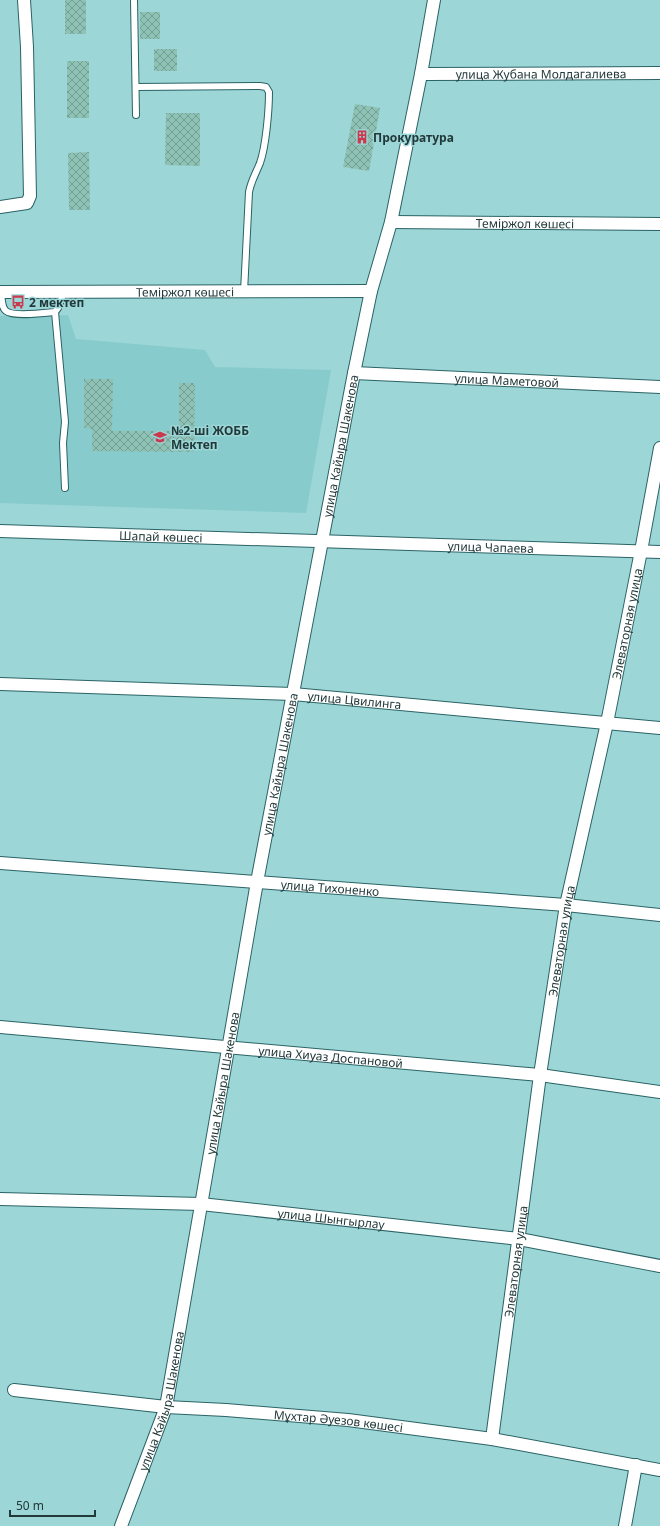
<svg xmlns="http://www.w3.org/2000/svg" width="660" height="1526" font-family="'Noto Sans',sans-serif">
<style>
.built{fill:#87cbcc}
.building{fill:url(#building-cross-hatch)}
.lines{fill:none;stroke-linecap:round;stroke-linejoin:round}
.lane-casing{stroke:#2b6365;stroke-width:8}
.street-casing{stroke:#2b6365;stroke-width:14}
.lane{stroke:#fff;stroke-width:6}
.street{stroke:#fff;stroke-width:12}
.labels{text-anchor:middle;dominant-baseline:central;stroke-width:3;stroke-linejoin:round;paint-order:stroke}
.street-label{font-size:12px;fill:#22393a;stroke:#9cd6d7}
.poi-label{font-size:12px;font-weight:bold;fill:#22393a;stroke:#9cd6d7;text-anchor:start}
</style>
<defs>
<pattern id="building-cross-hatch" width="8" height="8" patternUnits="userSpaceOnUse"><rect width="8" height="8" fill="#8dc2b5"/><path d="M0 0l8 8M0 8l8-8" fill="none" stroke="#739f94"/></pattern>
</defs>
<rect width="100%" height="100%" fill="#9cd6d7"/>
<polygon class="built" points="68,315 76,339 205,350 215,367 331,370 306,513 0,503 0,316"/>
<g class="building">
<rect x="65" y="0" width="21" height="34"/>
<rect x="140" y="12" width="20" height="27"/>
<rect x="154" y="49" width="23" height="22"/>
<rect x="67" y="61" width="22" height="57"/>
<polygon points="355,104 380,108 369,171 343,167"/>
<polygon points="166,113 200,113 200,166 165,165"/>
<polygon points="89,152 90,210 69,210 68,153"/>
<polygon points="84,379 113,379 112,431 179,431 179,383 195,383 194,452 92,451 92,429 84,428"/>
</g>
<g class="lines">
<g class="lane-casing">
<g id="lane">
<polyline points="134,0 136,115"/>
<path d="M136,87L260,86L266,87L269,92C269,110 266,146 260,163C256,173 251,181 249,192L244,292"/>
<path d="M1,292C2,298 1,307 6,311C13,317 45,313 55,312L58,308L64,292"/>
<polyline points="55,312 65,422 63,443 65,488"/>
</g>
</g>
<g class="street-casing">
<g id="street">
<path id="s1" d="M421,74L660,73"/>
<polyline points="0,207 27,203 30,196 27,47 24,0"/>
<path id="s2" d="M391,222L660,224"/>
<path id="s3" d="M0,292L371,291"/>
<path id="s4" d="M354,373L660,387"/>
<path id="s5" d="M0,531L660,552"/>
<path id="s6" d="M0,684L293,694L660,728"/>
<path id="s7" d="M0,863L566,905L660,915"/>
<path id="s8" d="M0,1027L540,1075L660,1092"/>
<path id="s9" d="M0,1199L201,1204L519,1239L660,1266"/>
<path id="s10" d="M14,1390L166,1407L226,1410L348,1420L492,1439L660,1470"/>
<path id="s11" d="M492,1439L540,1075L566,905L607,723L641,551L660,448"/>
<path id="s12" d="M121,1526L166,1407L257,882L354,373L371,291L391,222L421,74L434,0"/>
<polyline points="625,1526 636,1465"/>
</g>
</g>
<use href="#lane" class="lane"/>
<use href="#street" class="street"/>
</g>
<defs>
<g id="building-bare" transform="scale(1.08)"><path d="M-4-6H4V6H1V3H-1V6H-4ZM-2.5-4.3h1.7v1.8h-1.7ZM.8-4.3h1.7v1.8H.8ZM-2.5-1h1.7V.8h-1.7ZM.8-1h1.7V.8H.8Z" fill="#ca394e" stroke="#9cd6d7" stroke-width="2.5" paint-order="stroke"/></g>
<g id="bus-bare" transform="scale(1.08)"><path d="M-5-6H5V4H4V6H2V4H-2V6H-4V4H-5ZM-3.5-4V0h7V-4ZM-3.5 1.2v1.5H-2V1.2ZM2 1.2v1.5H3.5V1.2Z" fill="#ca394e" stroke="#9cd6d7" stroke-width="2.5" paint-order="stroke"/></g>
<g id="school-bare" transform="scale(1.08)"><path d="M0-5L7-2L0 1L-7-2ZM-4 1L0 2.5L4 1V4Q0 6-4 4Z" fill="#ca394e" stroke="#9cd6d7" stroke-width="2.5" paint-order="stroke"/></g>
</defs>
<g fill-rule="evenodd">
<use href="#building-bare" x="362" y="137"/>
<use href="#bus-bare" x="18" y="302"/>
<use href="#school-bare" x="160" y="437"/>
</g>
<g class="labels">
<g class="street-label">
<text stroke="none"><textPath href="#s1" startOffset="120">улица Жубана Молдагалиева</textPath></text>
<text stroke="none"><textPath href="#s2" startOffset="134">Теміржол көшесі</textPath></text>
<text stroke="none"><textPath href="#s3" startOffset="185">Теміржол көшесі</textPath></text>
<text stroke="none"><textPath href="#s4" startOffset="153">улица Маметовой</textPath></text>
<text stroke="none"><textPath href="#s12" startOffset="1104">улица Кайыра Шакенова</textPath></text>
<text stroke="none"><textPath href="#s5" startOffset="161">Шапай көшесі</textPath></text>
<text stroke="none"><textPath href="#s5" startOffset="491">улица Чапаева</textPath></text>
<text stroke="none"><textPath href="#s11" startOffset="827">Элеваторная улица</textPath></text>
<text stroke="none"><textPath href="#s6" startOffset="355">улица Цвилинга</textPath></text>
<text stroke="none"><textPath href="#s12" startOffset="780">улица Кайыра Шакенова</textPath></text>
<text stroke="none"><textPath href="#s7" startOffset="331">улица Тихоненко</textPath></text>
<text stroke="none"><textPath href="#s11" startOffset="503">Элеваторная улица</textPath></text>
<text stroke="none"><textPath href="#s8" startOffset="332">улица Хиуаз Доспановой</textPath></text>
<text stroke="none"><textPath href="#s12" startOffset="456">улица Кайыра Шакенова</textPath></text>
<text stroke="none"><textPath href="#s9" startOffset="332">улица Шынгырлау</textPath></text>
<text stroke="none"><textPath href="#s11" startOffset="179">Элеваторная улица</textPath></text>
<text stroke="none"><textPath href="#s12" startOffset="132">улица Кайыра Шакенова</textPath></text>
<text stroke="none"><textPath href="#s10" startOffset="326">Мұхтар Әуезов көшесі</textPath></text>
</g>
<g class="poi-label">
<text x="373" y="137">Прокуратура</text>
<text x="29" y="302">2 мектеп</text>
<text x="171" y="430">№2-ші ЖОББ<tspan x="171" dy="14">Мектеп</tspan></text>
</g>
</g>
<path d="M10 1510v6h85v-6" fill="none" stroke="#22393a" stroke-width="2"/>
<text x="16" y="1510" font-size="12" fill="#22393a" stroke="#9cd6d7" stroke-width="3" paint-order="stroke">50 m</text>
</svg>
